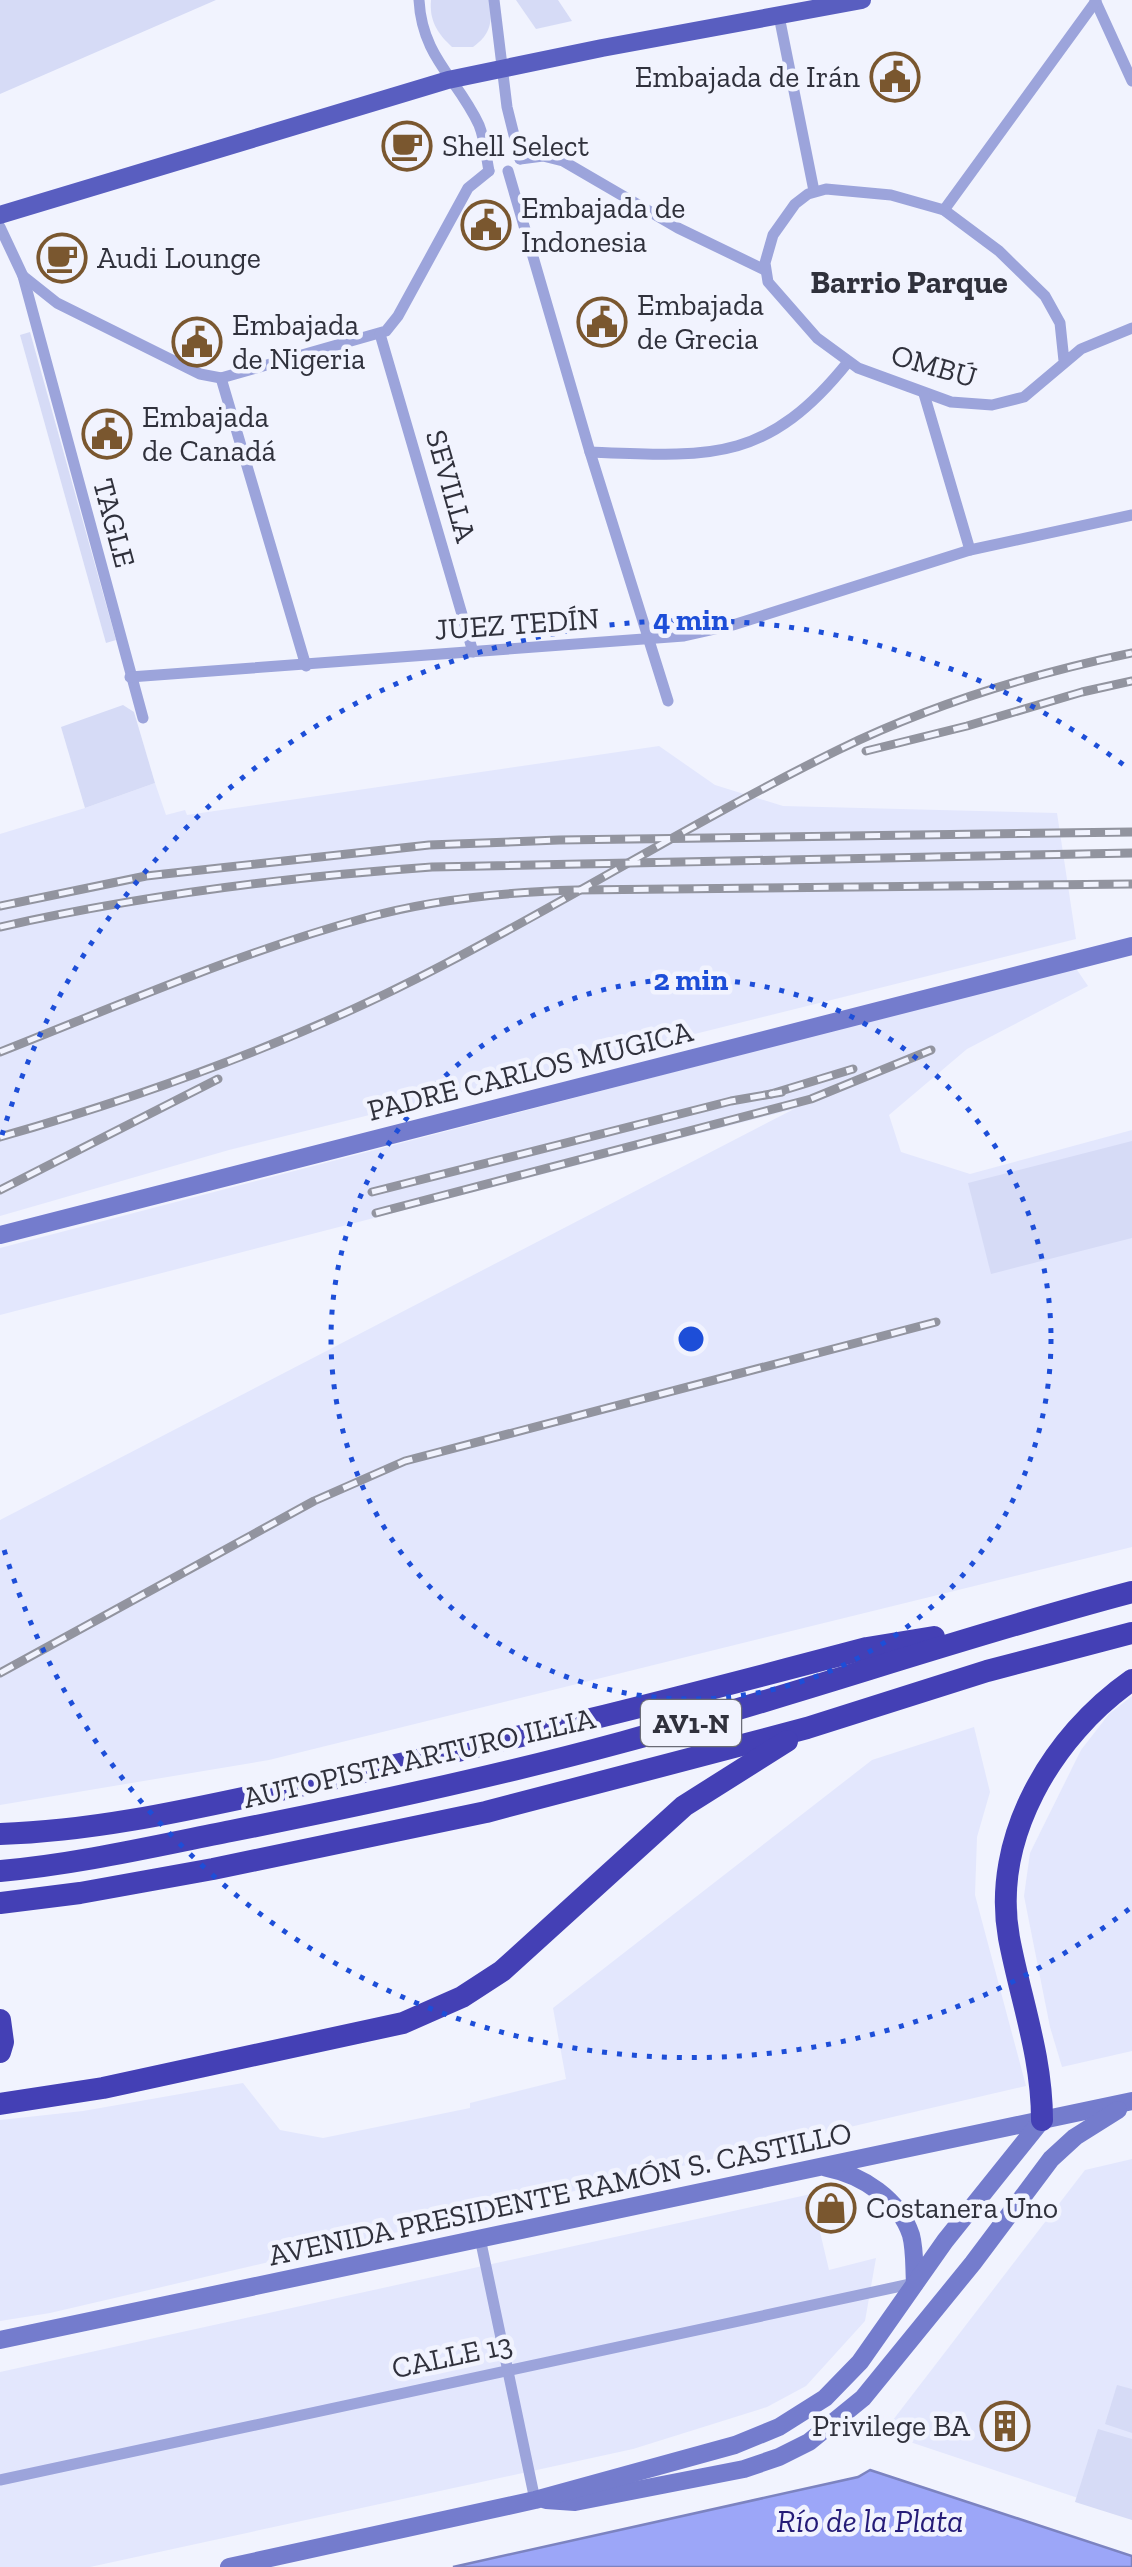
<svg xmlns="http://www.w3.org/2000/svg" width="1132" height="2567" font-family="'Zilla Slab',serif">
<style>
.built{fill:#e3e7fd}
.green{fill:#d6dbf6}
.water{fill:#9ca6f8;stroke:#7c83c0;stroke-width:2.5}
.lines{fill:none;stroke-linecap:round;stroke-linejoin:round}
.street{stroke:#9ca4db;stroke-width:11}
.secondary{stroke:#747ccd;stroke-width:18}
.primary{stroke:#595ec0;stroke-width:18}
.highway{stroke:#4440b5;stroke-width:22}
.rail-casing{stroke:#92949f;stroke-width:9}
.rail{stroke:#f1f3fe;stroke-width:5;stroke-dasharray:15;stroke-linecap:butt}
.ring{fill:none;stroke:#1d4ed8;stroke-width:5;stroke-dasharray:5 10}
.labels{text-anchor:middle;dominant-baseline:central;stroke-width:9;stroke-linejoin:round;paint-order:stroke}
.shield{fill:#f1f3fe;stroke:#6a6b76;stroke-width:2.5}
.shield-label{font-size:28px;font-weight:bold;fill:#30313c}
.poi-label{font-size:30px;fill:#30313c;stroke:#f1f3fe;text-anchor:start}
.street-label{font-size:30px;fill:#30313c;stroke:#f1f3fe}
.neighbourhood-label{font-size:32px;font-weight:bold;fill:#30313c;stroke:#f1f3fe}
.water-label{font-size:32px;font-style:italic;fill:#251c78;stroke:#f1f3fe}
.centre{fill:#1d4ed8;stroke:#f1f3fe;stroke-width:5}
.ring-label{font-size:30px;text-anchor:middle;font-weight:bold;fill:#1d4ed8;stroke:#f1f3fe;stroke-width:9;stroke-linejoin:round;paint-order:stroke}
</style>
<rect width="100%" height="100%" fill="#f1f3fe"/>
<g class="built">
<polygon points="659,746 715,785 783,806 1057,813 1076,939 229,1150 0,1216 0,834 85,808 155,783 166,815 185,810 187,815"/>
<polygon points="1075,967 1088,986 967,1049 889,1115 901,1152 970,1174 1132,1130 1132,1547 269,1760 0,1805 0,1520 794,1109 0,1315 0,1248"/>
<polygon points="1132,1696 1132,2051 1062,2067 1050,2027 1024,1896 1030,1853 1081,1750 1109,1714"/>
<polygon points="974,1727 990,1792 977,1837 975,1895 1026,2086 50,2313 0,2321 0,2120 83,2111 243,2083 280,2130 323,2138 470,2108 470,2103 566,2079 553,2008 872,1760"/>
<polygon points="1132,2159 1132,2516 883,2433 1085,2170"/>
<polygon points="811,2194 829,2270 876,2258 865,2321 806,2386 767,2407 633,2449 90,2567 0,2567 0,2372"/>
</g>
<g class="green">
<polygon points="0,0 216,0 0,94"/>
<path d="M431,0H489C493,21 491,34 473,47H452C438,34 429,21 431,0Z"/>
<polygon points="516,0 558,0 572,21 536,29"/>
<polygon points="30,332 116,640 106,643 20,335"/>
<polygon points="123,705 134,712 155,783 85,808 61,727"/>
<polygon points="1132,1141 1132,1238 991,1274 968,1183"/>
<polygon points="1117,2385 1132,2389 1132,2433 1105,2424"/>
<polygon points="1098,2429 1132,2439 1132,2520 1075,2502"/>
</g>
<polygon class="water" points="870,2470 1132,2556 1132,2567 453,2567 858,2477"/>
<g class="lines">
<g class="street">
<path d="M419,0C422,57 457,78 479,125C485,140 486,156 489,171"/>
<polyline points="494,0 507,107 520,159"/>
<polyline points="1095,0 1132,81"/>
<polyline points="779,16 814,191"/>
<polyline points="520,159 543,156 563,161 678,228 765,270"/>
<polyline points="508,171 590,452 668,701"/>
<polyline points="944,210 1096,1"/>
<polyline points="0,227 23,276 143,718"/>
<polyline points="23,276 57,303 200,374 221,378 386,331 398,316 468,188 489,171"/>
<polyline points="380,334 473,652"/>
<polyline points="1064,361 1060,323 1045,296 999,251 944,210 891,195 826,189 808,194 795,204 773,235 765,263 768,282 817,338 858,368 951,402 992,405 1024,397 1081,349 1132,328"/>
<polyline points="221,378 306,666"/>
<polyline points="924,394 970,550"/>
<path d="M590,452C710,457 767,463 848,362"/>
<polyline points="130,677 684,636 733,625 970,550 1132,515"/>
<polyline points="480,2238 535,2500"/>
<polyline points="0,2480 915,2283"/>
</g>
<g class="secondary">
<polyline points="0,1235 1132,946"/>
<path d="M827,2168C862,2175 899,2199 911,2235C915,2250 914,2268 915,2283"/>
<polyline points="0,2340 1132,2101"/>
<polyline points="546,2500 575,2502 744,2469 779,2457 809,2442 863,2398 973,2263 1051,2159 1075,2137 1118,2110"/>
<polyline points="229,2567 535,2500 735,2445 779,2427 825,2398 860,2362 945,2241 1042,2120"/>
</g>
<polyline class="primary" points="0,215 448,80 602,48 862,0"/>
<g class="highway">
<path d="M0,1834C101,1831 200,1807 299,1786C490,1746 678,1698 867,1648L934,1637"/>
<path d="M0,1871C78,1864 155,1846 231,1831C363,1805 494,1777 623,1742C794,1696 961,1637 1132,1592"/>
<polyline points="0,1903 80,1893 213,1869 486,1812 807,1728 987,1671 1132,1633"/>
<polyline points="0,2020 3,2042 0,2052"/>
<polyline points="0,2104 103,2088 403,2023 462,1997 502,1971 684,1806 787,1741"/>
<path d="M1042,2120C1042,2056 1021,2001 1009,1938C991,1838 1052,1736 1132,1680"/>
</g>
<g class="rail-casing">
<g id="rail">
<polyline points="866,751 967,726 1082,692 1132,681"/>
<polyline points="0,906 146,876 429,845 559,840 1132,832"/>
<path d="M0,927C143,895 286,877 432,867L1132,853"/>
<path d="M0,1052C120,1005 240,952 365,918C434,899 506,892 577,890L1132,884"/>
<polyline points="782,1092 771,1094 853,1069"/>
<path d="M0,1137C154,1093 303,1039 445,964C577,895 704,816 838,750C930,705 1031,674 1132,653"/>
<polyline points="0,1190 218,1079"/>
<polyline points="372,1192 731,1101 771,1094"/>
<polyline points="376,1213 811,1099 931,1050"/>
<polyline points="0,1673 314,1501 405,1461 936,1322"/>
</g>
</g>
<use href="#rail" class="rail"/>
</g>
<g class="ring">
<circle cx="691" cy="1339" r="360"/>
<path d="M1129 1909A719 719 0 0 1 2 1543M2 1135A719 719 0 0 1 1129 769"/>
</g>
<defs>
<g id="civic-ring" transform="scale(2.5)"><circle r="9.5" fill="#f1f3fe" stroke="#7a572f" stroke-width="1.5"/><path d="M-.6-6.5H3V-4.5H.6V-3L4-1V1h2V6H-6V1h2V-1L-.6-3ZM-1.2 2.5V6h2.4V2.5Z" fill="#7a572f"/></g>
<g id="cafe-ring" transform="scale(2.5)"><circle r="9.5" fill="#f1f3fe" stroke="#7a572f" stroke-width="1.5"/><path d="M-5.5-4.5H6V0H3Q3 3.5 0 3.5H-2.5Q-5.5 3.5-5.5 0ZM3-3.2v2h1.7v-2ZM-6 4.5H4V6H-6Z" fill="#7a572f"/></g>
<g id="shop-ring" transform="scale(2.5)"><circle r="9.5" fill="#f1f3fe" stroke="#7a572f" stroke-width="1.5"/><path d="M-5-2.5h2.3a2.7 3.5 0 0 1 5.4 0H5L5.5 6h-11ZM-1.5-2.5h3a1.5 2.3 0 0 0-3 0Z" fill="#7a572f"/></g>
<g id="building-ring" transform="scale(2.5)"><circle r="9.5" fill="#f1f3fe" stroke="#7a572f" stroke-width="1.5"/><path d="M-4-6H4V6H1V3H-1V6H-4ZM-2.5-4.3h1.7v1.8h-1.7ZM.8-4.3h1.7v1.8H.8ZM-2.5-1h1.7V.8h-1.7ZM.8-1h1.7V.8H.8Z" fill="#7a572f"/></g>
</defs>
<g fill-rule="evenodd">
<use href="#civic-ring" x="895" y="77"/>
<use href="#cafe-ring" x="407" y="146"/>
<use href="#civic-ring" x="486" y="225"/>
<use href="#cafe-ring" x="62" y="258"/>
<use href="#civic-ring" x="602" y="322"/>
<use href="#civic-ring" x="197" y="342"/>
<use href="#civic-ring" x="107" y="434"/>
<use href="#shop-ring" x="831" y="2208"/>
<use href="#building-ring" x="1005" y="2426"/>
</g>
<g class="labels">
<rect class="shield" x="641" y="1700" width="100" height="46" rx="8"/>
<g class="shield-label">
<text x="691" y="1723">AV1-N</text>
</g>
<g class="poi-label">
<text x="860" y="77" text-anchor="end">Embajada de Irán</text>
<text x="442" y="146">Shell Select</text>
<text x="521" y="208">Embajada de<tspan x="521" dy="34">Indonesia</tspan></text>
<text x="97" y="258">Audi Lounge</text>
<text x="637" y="305">Embajada<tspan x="637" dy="34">de Grecia</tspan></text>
<text x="232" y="325">Embajada<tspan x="232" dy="34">de Nigeria</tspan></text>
<text x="142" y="417">Embajada<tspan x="142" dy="34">de Canadá</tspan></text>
<text x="866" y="2208">Costanera Uno</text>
<text x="970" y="2426" text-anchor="end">Privilege BA</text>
</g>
<g class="street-label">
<text transform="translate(934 366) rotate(16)">OMBÚ</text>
<text transform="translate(451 486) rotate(74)">SEVILLA</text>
<text transform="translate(114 523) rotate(75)">TAGLE</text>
<text transform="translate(517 624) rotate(-4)">JUEZ TEDÍN</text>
<text transform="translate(530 1071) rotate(-14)">PADRE CARLOS MUGICA</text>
<text transform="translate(419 1758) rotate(-13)">AUTOPISTA ARTURO ILLIA</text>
<text transform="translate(560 2194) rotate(-12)">AVENIDA PRESIDENTE RAMÓN S. CASTILLO</text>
<text transform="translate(452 2356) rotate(-12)">CALLE 13</text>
</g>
<g class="neighbourhood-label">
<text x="909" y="282">Barrio Parque</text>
</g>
<g class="water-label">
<text x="870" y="2521">Río de la Plata</text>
</g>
</g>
<circle cx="691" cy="1339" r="15" class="centre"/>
<g class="ring-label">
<text x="691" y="630">4 min</text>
<text x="691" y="990">2 min</text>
</g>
</svg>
